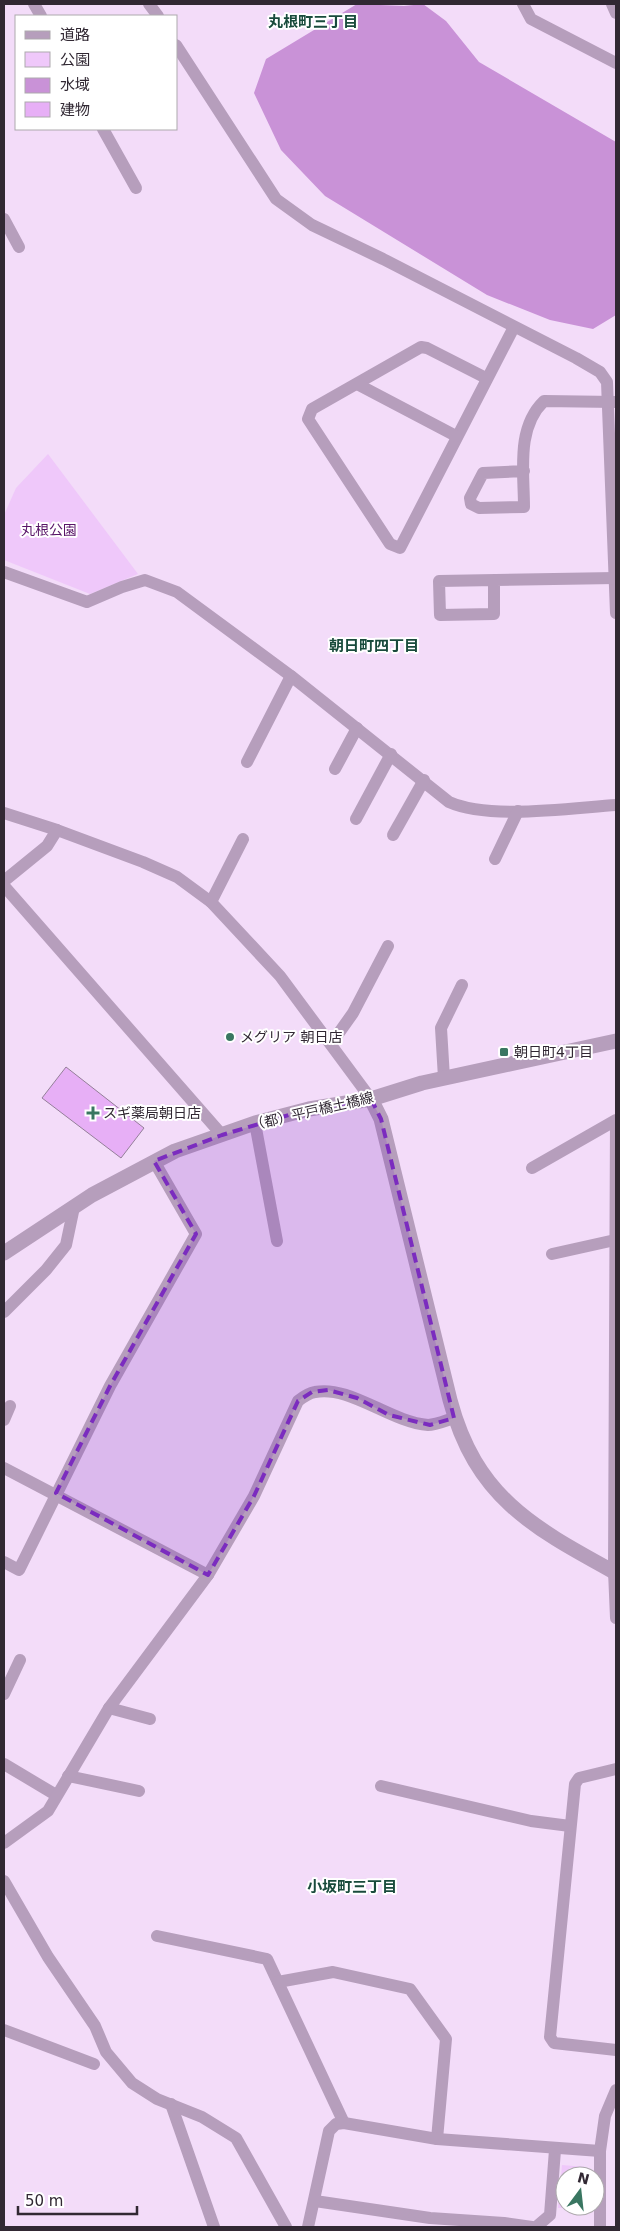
<svg xmlns="http://www.w3.org/2000/svg" width="620" height="2231" font-family="'DejaVu Sans','Noto Sans JP',sans-serif">
<style>
.green{fill:#efc8fa}
.water{fill:#c992d7}
.building{fill:#e7aff6;stroke:#947f99}
.lines{fill:none;stroke-linecap:round;stroke-linejoin:round}
.minor{stroke:#b69ebc;stroke-width:12}
.tertiary{stroke:#b69ebc;stroke-width:15}
.marked{fill:#7b2cbf;fill-opacity:0.2;stroke:#7b2cbf;stroke-width:4;stroke-dasharray:10 6;stroke-linejoin:round}
.poi-dot{fill:#397661;stroke:#fff;stroke-width:2}
.labels{text-anchor:middle;dominant-baseline:central;stroke-width:4;stroke-linejoin:round;paint-order:stroke}
.park-label{font-size:14px;fill:#581467;stroke:#fff}
.poi-label{font-size:14px;fill:#312833;stroke:#fff;text-anchor:start}
.street-label{font-size:14px;fill:#312833;stroke:#fff}
.neighbourhood-label{font-size:15px;font-weight:bold;fill:#194b3c;stroke:#fff}
</style>
<rect width="100%" height="100%" fill="#f3dcf9"/>
<g class="green">
<polygon points="48,454 138,574 90,594 4,560 4,515 16,488"/>
<polygon points="562,2165 586,2167 586,2176 565,2176 565,2206 580,2207 558,2208"/>
</g>
<polygon class="water" points="357,4 404,6 423,4 446,21 479,62 616,142 616,315 593,329 550,320 487,295 325,196 281,150 254,93 266,59"/>
<polygon class="building" points="66,1067 144,1128 121,1158 42,1098"/>
<g class="lines">
<g class="minor">
<polyline points="34,4 41,16"/>
<polyline points="149,4 158,16"/>
<polyline points="523,4 531,19 616,63"/>
<polyline points="612,4 616,13"/>
<polyline points="176,45 276,199 312,225 383,259 576,358 600,372 607,382 616,613"/>
<polyline points="103,129 136,188"/>
<polyline points="4,219 19,247"/>
<polyline points="486,378 427,348 421,347 312,409 308,419 390,544 400,548 514,327"/>
<polyline points="357,384 456,436"/>
<path d="M524,471L483,473L470,498L471,504L479,508L524,507C524,472 516,428 544,401L615,402"/>
<path d="M4,572L87,602L122,587L145,580L177,592L291,676L449,802C489,820 571,808 616,805"/>
<polyline points="494,580 494,614 440,615 439,581 615,578"/>
<polyline points="247,762 291,676"/>
<polyline points="335,769 357,728"/>
<polyline points="4,813 57,830 143,862 177,877 211,902 280,976 371,1099"/>
<polyline points="356,819 391,754"/>
<polyline points="393,835 424,780"/>
<polyline points="495,859 518,811"/>
<polyline points="4,881 47,846 57,830"/>
<polyline points="4,886 222,1135"/>
<polyline points="211,902 243,839"/>
<polyline points="331,1044 353,1013 388,946"/>
<polyline points="444,1078 441,1028 462,985"/>
<polyline points="255,1123 277,1241"/>
<polyline points="532,1168 616,1120 614,1571 616,1618"/>
<polyline points="552,1254 615,1240"/>
<polyline points="4,1312 46,1270 66,1245 74,1207"/>
<polyline points="4,1420 10,1406"/>
<polyline points="4,1468 208,1575"/>
<polyline points="4,1562 19,1570 110,1386 196,1234 154,1161"/>
<polyline points="4,1694 20,1660"/>
<polyline points="109,1708 150,1719"/>
<polyline points="4,1764 56,1795"/>
<polyline points="616,1769 579,1778 575,1784 550,2037 554,2043 616,2050"/>
<polyline points="68,1776 139,1791"/>
<polyline points="381,1786 531,1821 570,1826"/>
<path d="M4,1843L48,1811L109,1708L208,1575L254,1496L298,1401C303,1397 309,1393 315,1392C350,1385 390,1422 428,1425C436,1425 447,1420 454,1418"/>
<polyline points="4,1881 48,1957 95,2026 106,2052 132,2083 157,2099 202,2117 236,2138 286,2227"/>
<polyline points="157,1936 267,1959 344,2123"/>
<polyline points="278,1982 333,1972 410,1989 446,2039 437,2139"/>
<polyline points="4,2030 94,2064"/>
<polyline points="171,2104 214,2227"/>
<polyline points="315,2201 430,2218 504,2223 532,2227"/>
<polyline points="308,2227 329,2131 336,2124 344,2123 437,2139 600,2151"/>
<polyline points="536,2227 550,2215 555,2150"/>
<polyline points="600,2227 600,2151 605,2116 616,2090"/>
</g>
<g class="tertiary">
<path d="M371,1099L381,1119L450,1400C476,1498 534,1528 616,1573"/>
<polyline points="4,1253 92,1195 175,1151 255,1123 309,1109 371,1099 422,1083 616,1041"/>
</g>
</g>
<path class="marked" d="M371,1099L381,1119L454,1418L430,1425L389,1415L357,1398L328,1390L312,1392L298,1401L254,1496L208,1575L56,1493L110,1386L196,1234L154,1161L222,1135L309,1109Z"/>
<g class="poi-dot">
<circle cx="230" cy="1037" r="5"/>
<rect x="499" y="1047" width="10" height="10" rx="2.5"/>
<path d="M90.5 1105.5h5v5h5v5h-5v5h-5v-5h-5v-5h5z"/>
</g>
<g class="labels">
<g class="park-label">
<text x="49" y="530">丸根公園</text>
</g>
<g class="poi-label">
<text x="240" y="1037">メグリア 朝日店</text>
<text x="514" y="1052">朝日町4丁目</text>
<text x="103" y="1113">スギ薬局朝日店</text>
</g>
<g class="street-label">
<text transform="translate(312 1111) rotate(-13)">（都）平戸橋土橋線</text>
</g>
<g class="neighbourhood-label">
<text x="313" y="22">丸根町三丁目</text>
<text x="374" y="646">朝日町四丁目</text>
<text x="352" y="1887">小坂町三丁目</text>
</g>
</g>
<rect width="620" height="2231" fill="none" stroke="#312833" stroke-width="10"/>
<rect x="15" y="15" width="162" height="115" fill="#ffffff" stroke="#ada9ad"/>
<rect x="25" y="31" width="25" height="8" fill="#b69ebc" stroke="#ada9ad"/>
<text x="60" y="40" font-size="15" fill="#312833">道路</text>
<rect x="25" y="52" width="25" height="15" fill="#efc8fa" stroke="#ada9ad"/>
<text x="60" y="65" font-size="15" fill="#312833">公園</text>
<rect x="25" y="78" width="25" height="15" fill="#c992d7" stroke="#ada9ad"/>
<text x="60" y="90" font-size="15" fill="#312833">水域</text>
<rect x="25" y="102" width="25" height="15" fill="#e7aff6" stroke="#ada9ad"/>
<text x="60" y="115" font-size="15" fill="#312833">建物</text>
<g transform="translate(580 2191) rotate(15)"><circle r="24" fill="#ffffff" stroke="#ada9ad"/>
<path d="M0-4L9 19L0 12L-9 19Z" fill="#397661"/>
<text y="-8" font-size="14" font-weight="bold" text-anchor="middle" fill="#312833">N</text>
</g>
<path d="M18 2206v8h119v-8" fill="none" stroke="#312833" stroke-width="2.5"/>
<text x="25" y="2206" font-size="15" fill="#312833" stroke="#ffffff" stroke-width="4" paint-order="stroke">50 m</text>
</svg>
